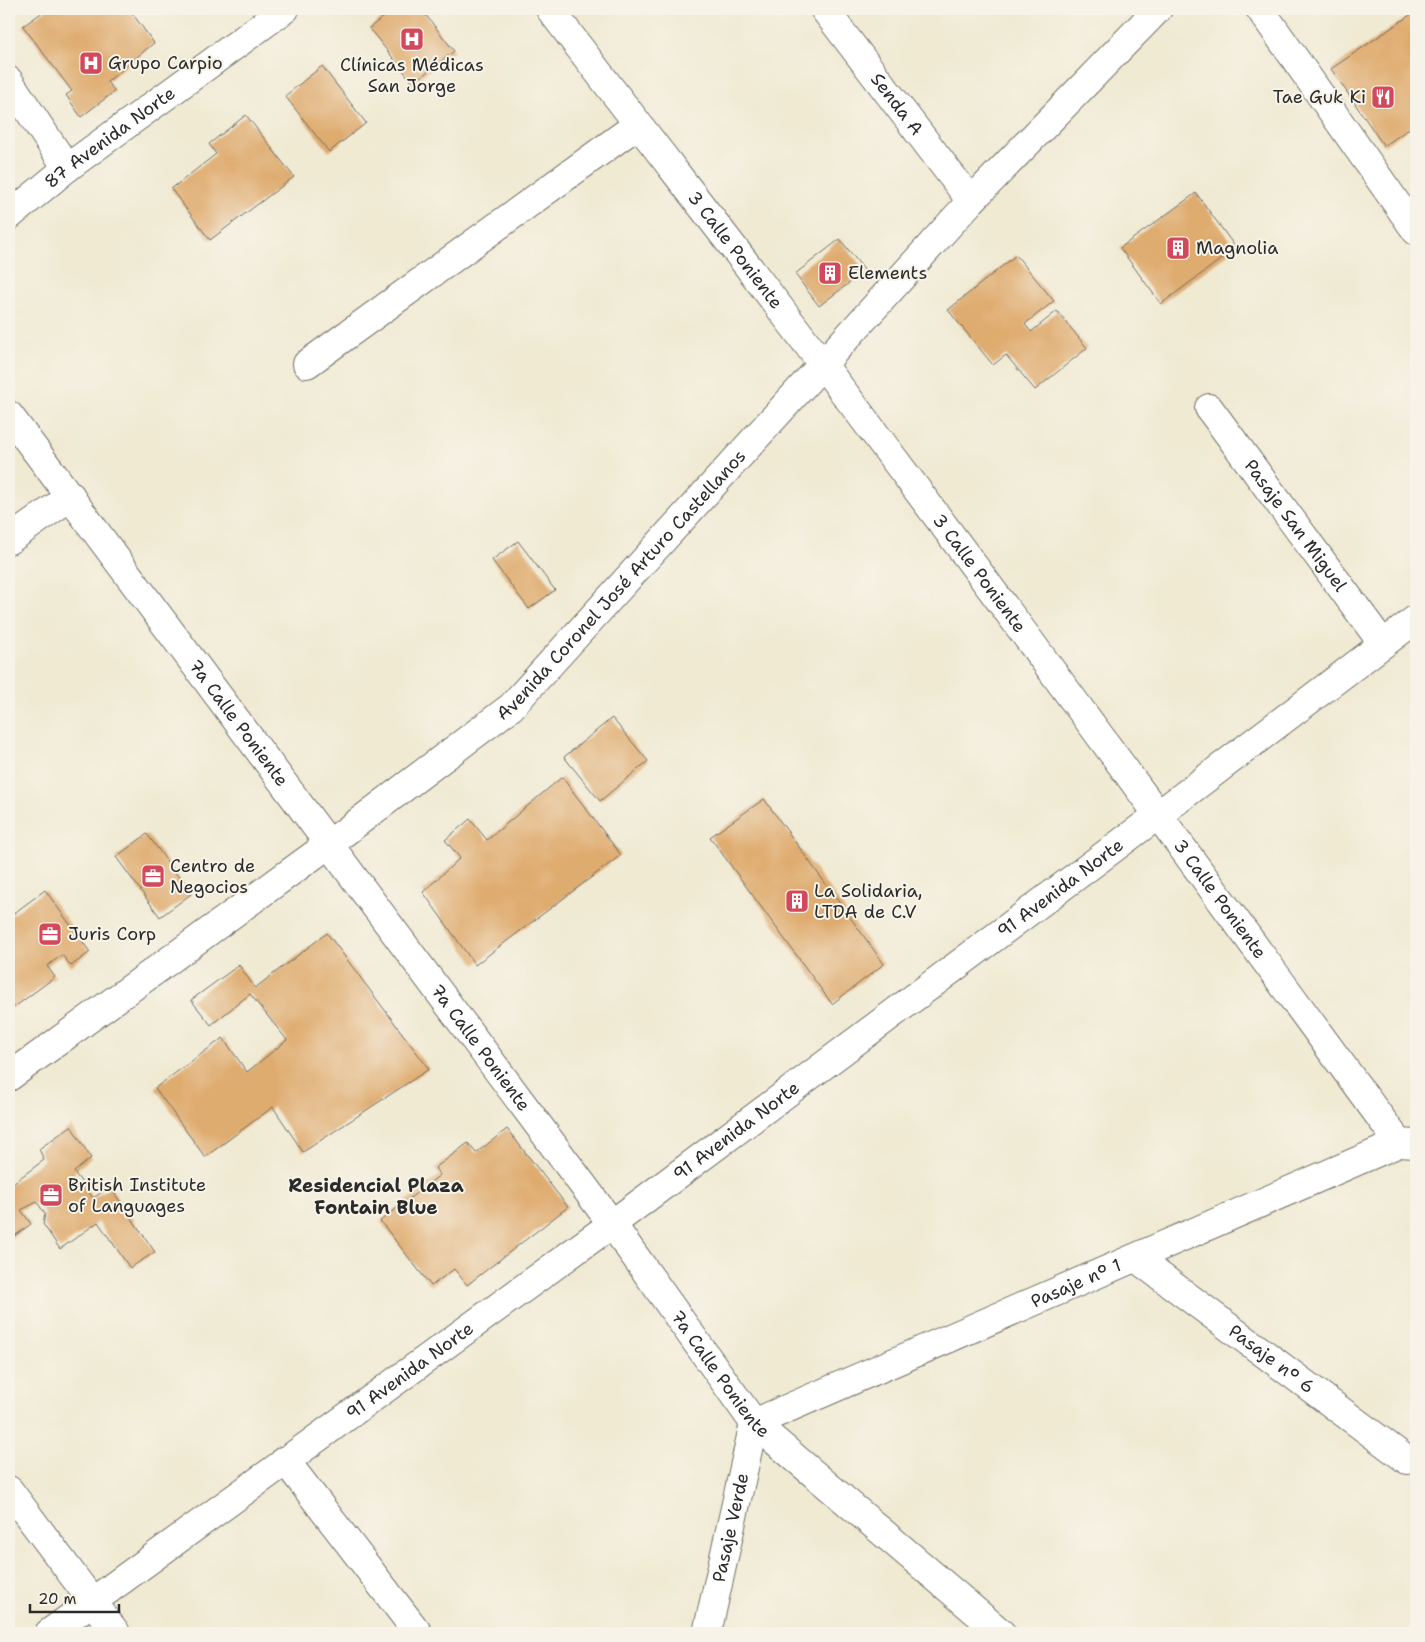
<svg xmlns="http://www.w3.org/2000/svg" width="1425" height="1642" font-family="'Shantell Sans',sans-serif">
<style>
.building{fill:#dfac6f}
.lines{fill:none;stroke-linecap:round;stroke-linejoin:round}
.minor-casing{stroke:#706e66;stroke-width:30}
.minor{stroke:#fff;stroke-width:28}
.labels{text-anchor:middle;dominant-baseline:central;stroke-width:4;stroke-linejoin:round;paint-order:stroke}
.poi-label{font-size:18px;fill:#2b2b2b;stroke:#f7f3e8;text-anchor:start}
.street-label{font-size:18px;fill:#2b2b2b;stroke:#f7f3e8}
.neighbourhood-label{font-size:19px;font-weight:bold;fill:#2b2b2b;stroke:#f7f3e8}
</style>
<rect width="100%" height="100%" fill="#f7f3e8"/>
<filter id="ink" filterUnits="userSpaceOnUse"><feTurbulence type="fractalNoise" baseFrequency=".02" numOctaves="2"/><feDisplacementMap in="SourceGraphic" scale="10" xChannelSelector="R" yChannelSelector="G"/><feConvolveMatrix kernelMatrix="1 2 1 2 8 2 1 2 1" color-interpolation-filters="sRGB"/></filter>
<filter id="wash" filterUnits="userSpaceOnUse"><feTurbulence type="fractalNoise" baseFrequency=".0096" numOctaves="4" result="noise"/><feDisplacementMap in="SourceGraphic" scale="20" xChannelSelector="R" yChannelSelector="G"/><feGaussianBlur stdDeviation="1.12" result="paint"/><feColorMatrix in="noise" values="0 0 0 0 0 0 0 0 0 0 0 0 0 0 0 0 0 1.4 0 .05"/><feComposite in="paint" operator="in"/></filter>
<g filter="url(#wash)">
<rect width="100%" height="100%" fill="#f0ead3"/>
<g id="blocks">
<g class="building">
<polygon points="47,9 129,9 154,43 107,82 115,91 81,117 66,95 72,91 23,26"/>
<polygon points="394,9 421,9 454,51 413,83 369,28"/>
<polygon points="1416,11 1416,124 1384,146 1331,69"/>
<polygon points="322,66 366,123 329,152 285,96"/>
<polygon points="246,115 294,177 210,240 171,189 216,154 209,144"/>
<polygon points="1196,193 1236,248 1161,304 1120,248"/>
<polygon points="840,239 865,271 819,306 795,274"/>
<polygon points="1016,255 1054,301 1025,324 1031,332 1057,311 1087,348 1035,390 1006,355 993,365 948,310"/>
<polygon points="518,541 555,590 529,609 492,560"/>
<polygon points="612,718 648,761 600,801 564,757"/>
<polygon points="562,777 621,855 475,965 423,892 460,858 445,840 470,819 487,840"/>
<polygon points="764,799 884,964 832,1004 710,837"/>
<polygon points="147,834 191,894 160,917 116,857"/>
<polygon points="45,890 90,952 71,966 62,955 47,966 55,977 9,1011 9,917"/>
<polygon points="327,933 429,1069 303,1152 273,1107 205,1157 155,1088 223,1038 247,1072 287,1040 250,994 211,1025 191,1000 239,965 255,988"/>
<polygon points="71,1126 91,1158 74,1172 93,1198 110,1187 155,1252 130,1268 98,1222 60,1249 43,1224 45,1214 37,1202 21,1210 31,1224 9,1240 9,1186 44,1160 39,1149"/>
<polygon points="507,1129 568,1207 467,1285 454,1269 431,1286 380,1221 440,1175 435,1168 468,1143 476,1153"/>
</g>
</g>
</g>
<g filter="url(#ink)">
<use href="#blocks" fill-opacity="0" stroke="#706e66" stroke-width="1"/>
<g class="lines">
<g class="minor-casing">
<g id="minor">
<path id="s1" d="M550,9C640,128 733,245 823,365C1018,622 1208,883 1399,1143"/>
<path id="s2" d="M824,9L971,201"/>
<polyline points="1260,9 1416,231"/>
<polyline points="9,81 67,168"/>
<path id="s3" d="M9,216L67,168L285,9"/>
<polyline points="307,364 637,125"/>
<path id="s4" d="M1209,408L1383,644"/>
<path id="s5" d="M9,415L612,1224L754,1423L1001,1633"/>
<polyline points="9,540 71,496"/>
<path id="s6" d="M9,1077L329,844L511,707L971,201L1158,9"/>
<path id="s7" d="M1136,1258L1407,1460"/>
<path id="s8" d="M754,1423L1399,1143L1416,1144"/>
<polyline points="285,1460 418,1633"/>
<polyline points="9,1490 116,1633"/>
<path id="s9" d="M49,1633L612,1224L1158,815L1416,619"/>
<path id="s10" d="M707,1633L754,1423"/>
</g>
</g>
<use href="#minor" class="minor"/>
</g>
</g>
<defs>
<g id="hospital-square" transform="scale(1.25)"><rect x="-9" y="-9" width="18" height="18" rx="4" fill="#d1495b" stroke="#f7f3e8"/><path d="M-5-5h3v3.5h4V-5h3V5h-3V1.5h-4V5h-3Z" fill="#fff"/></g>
<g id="restaurant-square" transform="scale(1.25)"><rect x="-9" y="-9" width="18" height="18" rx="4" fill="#d1495b" stroke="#f7f3e8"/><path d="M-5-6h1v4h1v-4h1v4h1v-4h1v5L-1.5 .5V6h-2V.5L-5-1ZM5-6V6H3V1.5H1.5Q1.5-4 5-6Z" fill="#fff"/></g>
<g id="building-square" transform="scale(1.25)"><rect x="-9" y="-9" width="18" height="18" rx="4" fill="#d1495b" stroke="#f7f3e8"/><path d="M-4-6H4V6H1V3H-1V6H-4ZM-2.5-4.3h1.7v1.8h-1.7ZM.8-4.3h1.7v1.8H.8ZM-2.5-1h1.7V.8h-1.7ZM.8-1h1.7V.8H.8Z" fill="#fff"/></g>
<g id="office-square" transform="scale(1.25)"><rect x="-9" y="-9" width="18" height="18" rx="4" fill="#d1495b" stroke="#f7f3e8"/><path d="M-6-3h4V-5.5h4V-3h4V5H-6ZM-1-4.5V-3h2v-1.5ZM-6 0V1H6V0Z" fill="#fff"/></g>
</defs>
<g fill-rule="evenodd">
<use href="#hospital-square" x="412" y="39"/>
<use href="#hospital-square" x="91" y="63"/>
<use href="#restaurant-square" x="1383" y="97"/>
<use href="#building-square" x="1178" y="248"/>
<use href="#building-square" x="830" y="273"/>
<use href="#office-square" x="153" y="876"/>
<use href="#building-square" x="797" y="901"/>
<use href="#office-square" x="50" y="934"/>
<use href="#office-square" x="51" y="1195"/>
</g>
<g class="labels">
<g class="poi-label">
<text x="108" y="63">Grupo Carpio</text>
<text x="412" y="65" text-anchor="middle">Clínicas Médicas<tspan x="412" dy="21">San Jorge</tspan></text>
<text x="1366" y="97" text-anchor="end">Tae Guk Ki</text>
<text x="1196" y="248">Magnolia</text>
<text x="848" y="273">Elements</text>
<text x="170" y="866">Centro de<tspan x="170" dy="21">Negocios</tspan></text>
<text x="814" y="891">La Solidaria,<tspan x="814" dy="21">LTDA de C.V</tspan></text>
<text x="68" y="934">Juris Corp</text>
<text x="68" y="1185">British Institute<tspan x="68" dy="21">of Languages</tspan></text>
</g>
<g class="street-label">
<text stroke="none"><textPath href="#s2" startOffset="120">Senda A</textPath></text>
<text stroke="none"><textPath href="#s3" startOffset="128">87 Avenida Norte</textPath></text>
<text stroke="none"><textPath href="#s1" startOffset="304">3 Calle Poniente</textPath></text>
<text stroke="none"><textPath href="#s4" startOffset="146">Pasaje San Miguel</textPath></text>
<text stroke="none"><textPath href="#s1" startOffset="709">3 Calle Poniente</textPath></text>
<text stroke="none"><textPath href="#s6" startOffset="788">Avenida Coronel José Arturo Castellanos</textPath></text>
<text stroke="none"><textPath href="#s5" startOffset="384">7a Calle Poniente</textPath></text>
<text stroke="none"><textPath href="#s9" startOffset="1256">91 Avenida Norte</textPath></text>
<text stroke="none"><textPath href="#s1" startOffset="1114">3 Calle Poniente</textPath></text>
<text stroke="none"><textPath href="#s5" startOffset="789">7a Calle Poniente</textPath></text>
<text stroke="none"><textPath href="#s9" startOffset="851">91 Avenida Norte</textPath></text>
<text stroke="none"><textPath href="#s8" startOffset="351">Pasaje n° 1</textPath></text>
<text stroke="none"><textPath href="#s7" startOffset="169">Pasaje n° 6</textPath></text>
<text stroke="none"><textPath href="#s9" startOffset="446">91 Avenida Norte</textPath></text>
<text stroke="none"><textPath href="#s5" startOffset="1194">7a Calle Poniente</textPath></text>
<text stroke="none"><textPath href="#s10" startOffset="108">Pasaje Verde</textPath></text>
</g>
<g class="neighbourhood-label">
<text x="376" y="1185">Residencial Plaza<tspan x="376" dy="22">Fontain Blue</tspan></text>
</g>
</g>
<rect width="1425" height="1642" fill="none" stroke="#f7f3e8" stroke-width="30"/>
<path d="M30 1604v8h89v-8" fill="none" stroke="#2b2b2b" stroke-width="2.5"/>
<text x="38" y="1604" font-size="15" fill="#2b2b2b" stroke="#f7f3e8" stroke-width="4" paint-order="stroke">20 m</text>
</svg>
